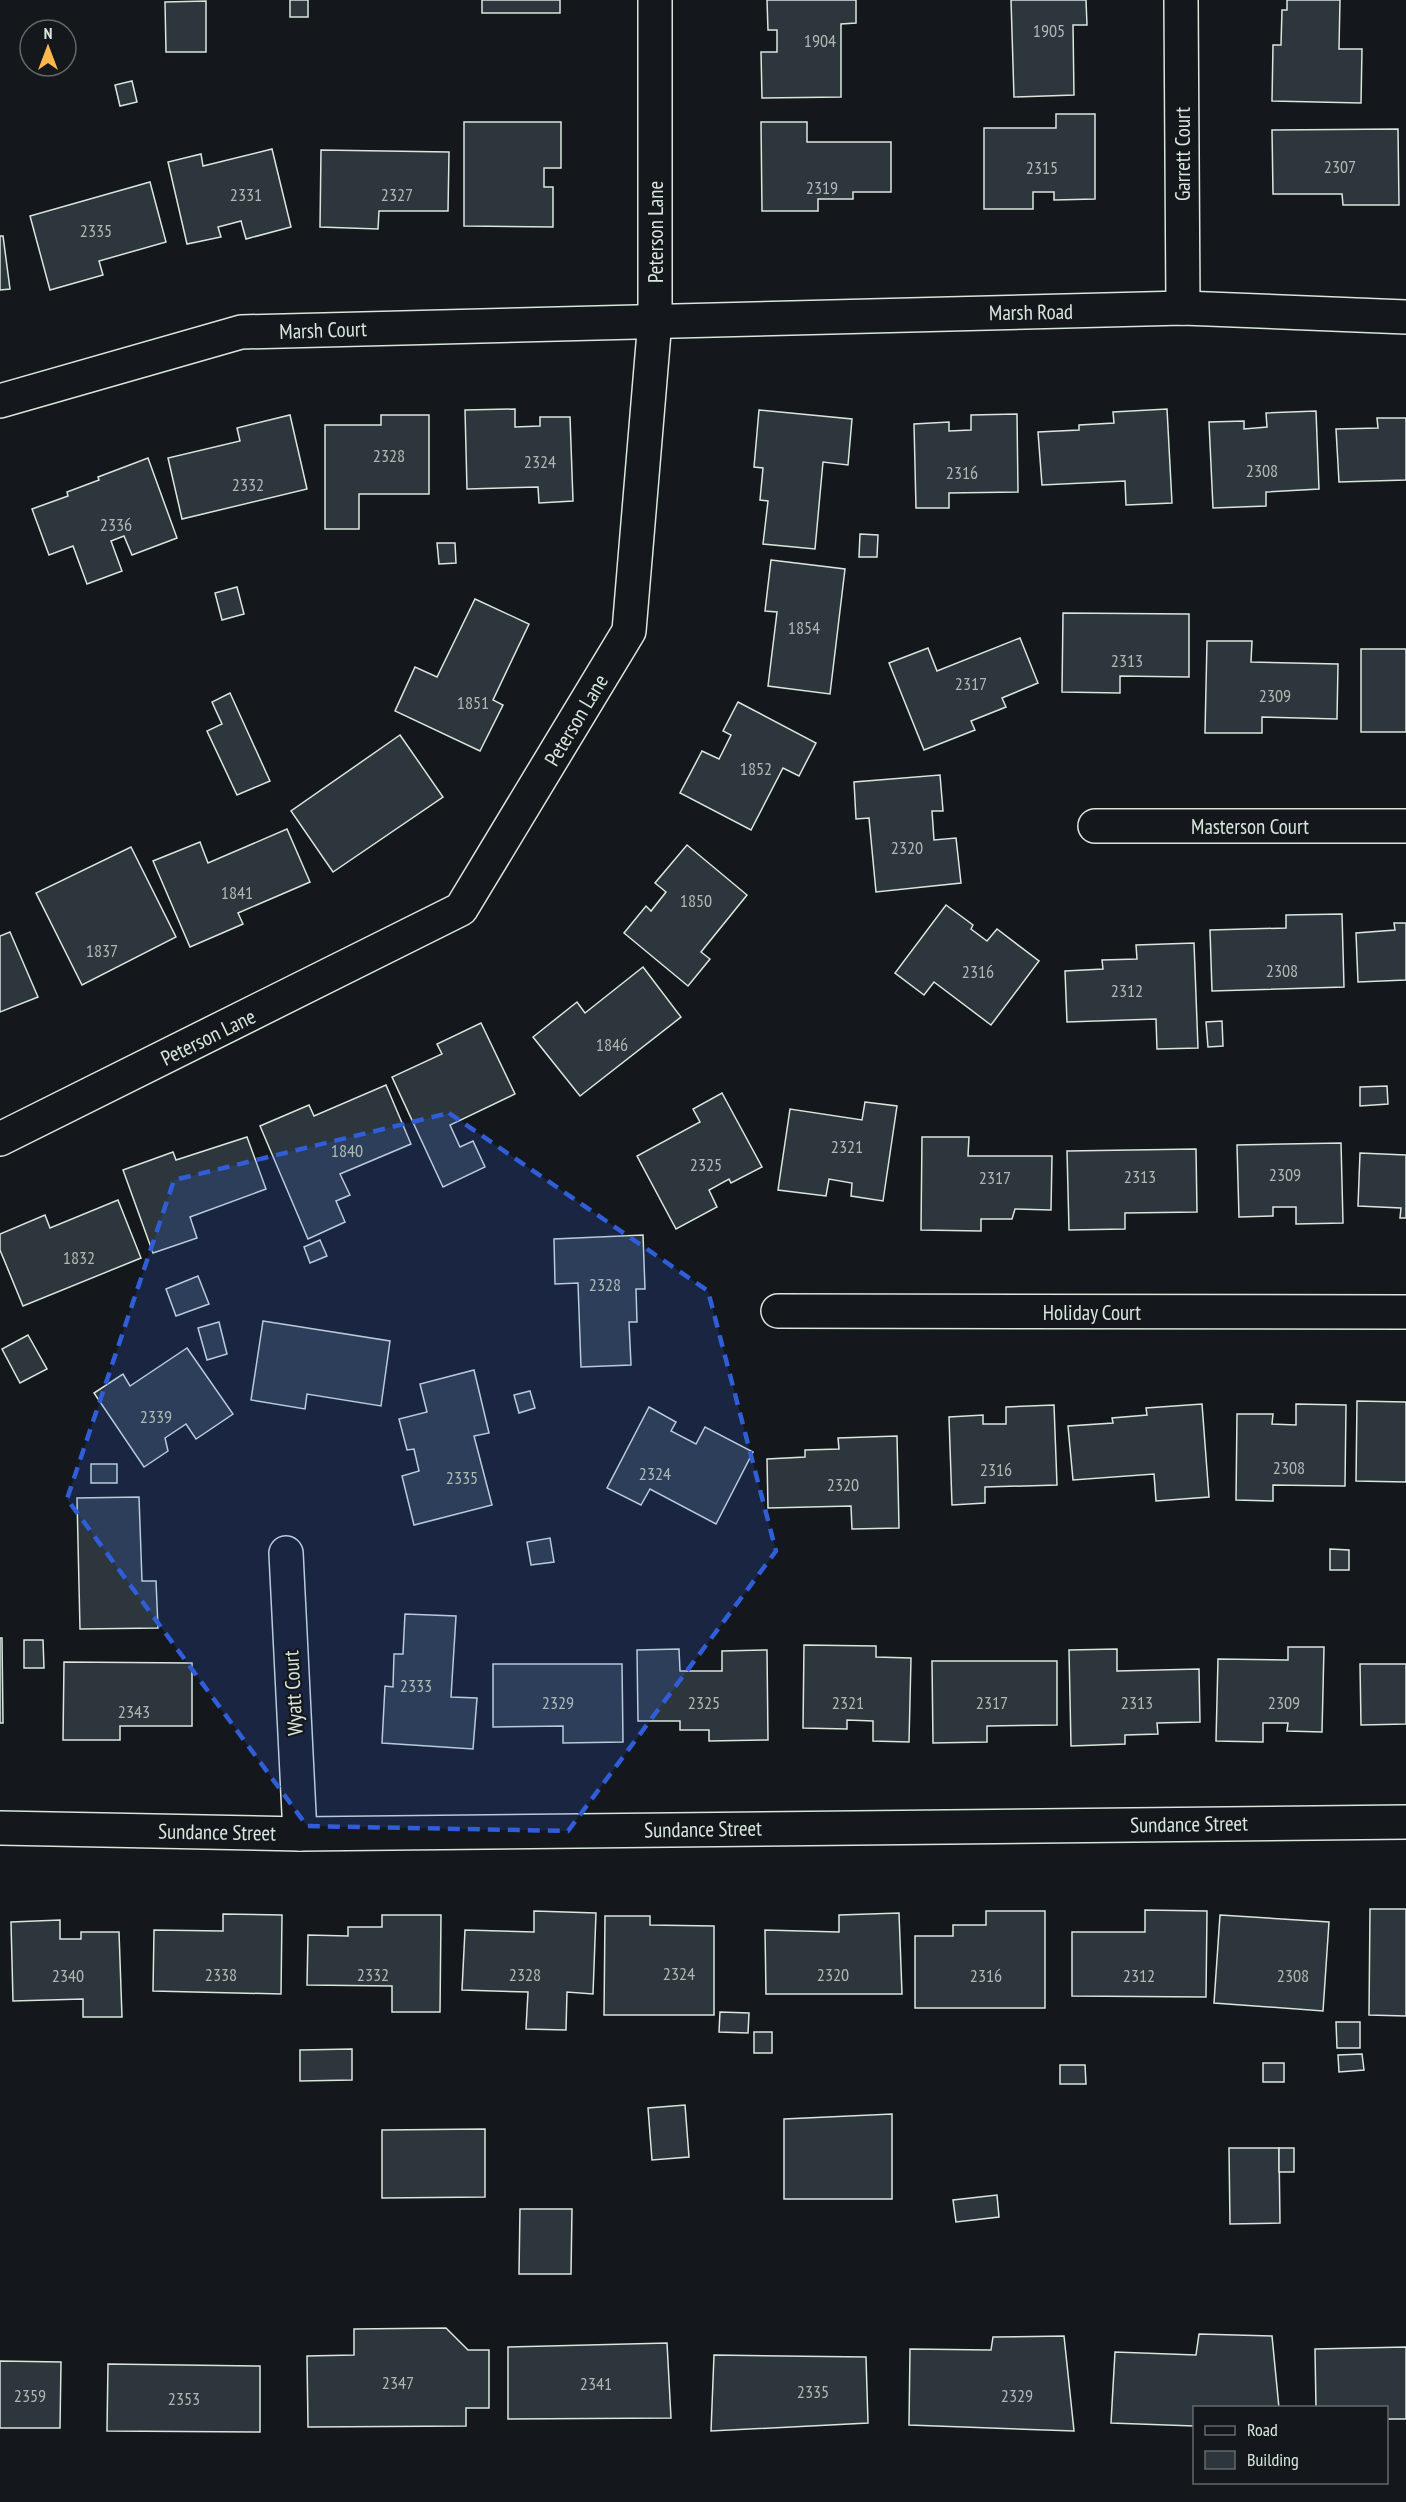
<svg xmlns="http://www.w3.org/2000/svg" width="1406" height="2502" font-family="'PT Sans Narrow',sans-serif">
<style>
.building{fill:#2c363c;stroke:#d8e6dc;stroke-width:1.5}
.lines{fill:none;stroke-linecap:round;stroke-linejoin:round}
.minor-casing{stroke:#d8e6dc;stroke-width:36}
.minor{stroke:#14181c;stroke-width:33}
.marked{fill:#305dd8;fill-opacity:0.2;stroke:#305dd8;stroke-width:4.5;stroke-dasharray:12 8;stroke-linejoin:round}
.labels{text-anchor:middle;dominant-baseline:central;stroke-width:4.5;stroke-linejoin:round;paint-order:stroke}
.number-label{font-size:18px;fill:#adbab4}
.street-label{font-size:21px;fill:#d8e6dc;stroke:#14181c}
</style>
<rect width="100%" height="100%" fill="#14181c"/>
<g class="building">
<rect x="290" y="0" width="18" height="17"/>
<rect x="482" y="0" width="78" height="13"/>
<polygon points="767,0 856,0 856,23 841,24 841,97 762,98 761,52 777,52 777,30 768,30"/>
<polygon points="1011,0 1086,0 1087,25 1073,25 1074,95 1014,97"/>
<polygon points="1287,0 1340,0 1339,49 1362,49 1361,103 1272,101 1273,45 1281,45 1282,10 1287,10"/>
<polygon points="206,1 206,52 166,52 165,2"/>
<polygon points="132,81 137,102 120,106 115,85"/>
<polygon points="1056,114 1095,114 1095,199 1054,200 1054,192 1033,192 1033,209 984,209 984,128 1056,128"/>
<polygon points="464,122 561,122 561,168 544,168 544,187 553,187 553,227 464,226"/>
<polygon points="761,122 807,122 807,142 891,142 891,192 853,192 853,199 818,199 818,211 762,211"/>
<polygon points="1398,129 1399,205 1343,205 1342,194 1273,194 1272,130"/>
<polygon points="272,149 291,227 246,239 241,221 218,227 221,237 187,244 168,162 201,154 203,166"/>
<polygon points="321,150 449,152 448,211 379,211 378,229 320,227"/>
<polygon points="150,182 166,242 99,261 103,275 50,290 30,216"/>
<polygon points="0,236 3,236 10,289 0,290"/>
<polygon points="515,409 515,427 540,426 540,417 570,417 573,501 539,503 538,487 467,489 465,410"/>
<polygon points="1167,409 1172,503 1126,505 1125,481 1042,485 1038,432 1079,430 1079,425 1114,423 1113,412"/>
<polygon points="759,410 852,419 848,465 823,462 815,549 763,544 768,501 760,500 763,468 754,467"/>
<polygon points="1316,411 1319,489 1266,492 1266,506 1213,508 1209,422 1244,421 1244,429 1267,427 1266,413"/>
<polygon points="1017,414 1018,492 949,493 949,508 916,508 914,424 949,422 949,431 971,430 971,415"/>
<polygon points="290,415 307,489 182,519 168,458 240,441 237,428"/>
<polygon points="381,415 429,415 429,494 359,494 359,529 325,529 325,425 381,425"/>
<polygon points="1377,418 1406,418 1406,480 1339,482 1336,429 1378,428"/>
<polygon points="148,458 177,538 132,555 124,536 111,541 122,571 87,584 73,546 49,555 32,509 68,496 67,492 99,480 98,477"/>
<polygon points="860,534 878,535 877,557 859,557"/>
<polygon points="437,543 455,543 456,563 439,564"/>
<polygon points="771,560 845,569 830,694 768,686 777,612 765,611"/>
<polygon points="237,587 244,614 222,620 215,593"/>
<polygon points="475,599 529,624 493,700 503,705 480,751 395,711 415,667 437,677"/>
<polygon points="1063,613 1189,614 1189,677 1120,676 1120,693 1062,692"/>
<polygon points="1020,638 1038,683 1002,698 1006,707 971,721 975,730 924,750 889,663 928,648 937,671"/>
<polygon points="1207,641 1252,641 1251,662 1338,664 1337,719 1262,717 1262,733 1205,733"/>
<rect x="1361" y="649" width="45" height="83"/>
<polygon points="230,693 270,781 237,795 207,731 222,724 212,702"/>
<polygon points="738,702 816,743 799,776 783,768 751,830 680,793 702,751 719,759 731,735 723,731"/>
<polygon points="400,735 443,797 333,872 291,811"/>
<polygon points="940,775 943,811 932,811 934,840 956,838 961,883 876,892 869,818 856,819 854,782"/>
<polygon points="287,829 310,882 238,913 243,924 190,947 153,861 200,842 208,863"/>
<polygon points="687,845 747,895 701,952 710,959 688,986 624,933 646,906 651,911 666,892 655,883"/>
<polygon points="131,847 176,937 82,985 36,893"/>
<polygon points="946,905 973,925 971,929 987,941 997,929 1039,961 991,1025 934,982 924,995 895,973"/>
<polygon points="1342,914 1344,987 1212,991 1210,930 1286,928 1286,915"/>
<polygon points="1394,923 1406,923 1406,980 1358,982 1356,933 1395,930"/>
<polygon points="10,932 38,997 0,1012 0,936"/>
<polygon points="1194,943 1198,1048 1157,1049 1156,1019 1067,1022 1065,971 1103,969 1102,960 1137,959 1136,945"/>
<polygon points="643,967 681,1017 580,1096 533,1037 577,1002 585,1013"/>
<polygon points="1222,1021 1223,1046 1208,1047 1206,1022"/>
<polygon points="481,1023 515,1094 450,1125 460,1147 473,1141 485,1167 443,1187 392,1077 442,1054 437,1044"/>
<polygon points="386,1085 411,1144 340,1174 350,1195 336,1201 345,1222 308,1239 260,1126 309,1105 314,1116"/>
<polygon points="1387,1086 1388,1104 1360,1106 1360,1087"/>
<polygon points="722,1093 762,1167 731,1183 729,1179 709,1190 717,1207 676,1229 637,1156 700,1122 693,1109"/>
<polygon points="865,1102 897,1106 883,1201 851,1196 852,1183 829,1179 826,1196 778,1190 790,1109 862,1120"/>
<polygon points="247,1137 266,1189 190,1217 197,1238 153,1253 123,1170 173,1152 176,1160"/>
<polygon points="922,1137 969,1137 968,1156 1052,1156 1051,1210 1015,1209 1012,1219 981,1219 981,1231 921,1230"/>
<polygon points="1341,1143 1343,1223 1296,1224 1296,1207 1273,1207 1273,1216 1239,1217 1237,1145"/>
<polygon points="1196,1149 1197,1212 1125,1213 1125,1229 1069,1230 1067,1151"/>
<polygon points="1360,1153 1406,1155 1406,1218 1400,1218 1401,1208 1358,1206"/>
<polygon points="118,1200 141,1258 23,1306 0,1250 0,1234 45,1215 50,1228"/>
<polygon points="643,1235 645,1289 636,1289 637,1322 629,1322 631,1365 581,1367 578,1283 555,1284 554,1239"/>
<polygon points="320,1240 327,1256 310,1263 304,1247"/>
<polygon points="198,1276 209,1304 176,1316 166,1289"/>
<polygon points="263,1321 390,1341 381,1406 307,1394 305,1409 251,1400"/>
<polygon points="219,1322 227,1354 207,1360 198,1328"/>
<polygon points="28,1335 47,1369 20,1383 2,1349"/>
<polygon points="187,1348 233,1414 196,1439 186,1424 165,1438 168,1451 144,1467 94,1393 123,1374 130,1386"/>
<polygon points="474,1370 489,1433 474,1436 492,1505 414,1525 402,1476 419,1471 414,1449 407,1450 399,1419 427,1412 420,1384"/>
<polygon points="530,1391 535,1408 519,1413 514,1395"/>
<polygon points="1357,1401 1406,1402 1406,1482 1356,1481"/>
<polygon points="1202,1404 1209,1497 1156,1501 1154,1474 1073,1480 1068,1426 1113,1423 1112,1418 1147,1415 1146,1408"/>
<polygon points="1296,1404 1346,1405 1345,1486 1273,1485 1273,1501 1236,1500 1237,1414 1273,1414 1272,1424 1296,1425"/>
<polygon points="1054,1405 1057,1485 985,1487 985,1503 952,1505 949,1417 983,1415 983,1424 1006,1424 1006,1407"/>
<polygon points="649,1407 676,1422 671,1431 696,1444 705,1427 753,1452 716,1524 650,1489 641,1505 607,1488"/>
<polygon points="897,1436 899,1528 852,1529 851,1506 768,1508 767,1459 805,1457 805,1450 839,1449 838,1438"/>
<rect x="91" y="1464" width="26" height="19"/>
<polygon points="139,1497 142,1581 156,1581 158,1628 80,1629 77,1498"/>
<polygon points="550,1538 554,1562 531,1565 527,1542"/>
<polygon points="1330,1549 1349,1550 1349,1570 1330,1570"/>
<polygon points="405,1614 456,1616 451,1697 477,1698 473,1749 382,1743 385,1686 393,1687 394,1654 403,1654"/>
<polygon points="0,1638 2,1638 3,1723 0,1723"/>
<polygon points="24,1640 43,1640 44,1668 24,1668"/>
<polygon points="804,1645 876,1646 876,1657 911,1658 909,1742 873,1741 873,1721 847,1720 847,1729 803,1728"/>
<polygon points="1288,1647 1324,1647 1322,1732 1287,1731 1288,1723 1263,1723 1263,1742 1216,1741 1218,1659 1288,1660"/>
<polygon points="679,1649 680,1671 722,1671 722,1651 767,1650 768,1740 709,1741 709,1730 680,1730 680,1721 638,1721 637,1650"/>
<polygon points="1117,1649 1117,1671 1199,1669 1200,1722 1157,1723 1158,1734 1125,1735 1125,1744 1071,1746 1069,1650"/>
<polygon points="932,1661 1057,1661 1057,1725 987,1726 987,1742 933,1743"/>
<polygon points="64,1662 192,1663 192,1726 120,1726 120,1740 63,1740"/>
<polygon points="493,1664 622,1664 623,1742 563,1743 563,1726 493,1727"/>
<polygon points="1360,1664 1406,1664 1406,1724 1361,1725"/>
<polygon points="1370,1909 1406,1909 1406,2016 1369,2015"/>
<polygon points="1145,1910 1207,1911 1206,1997 1072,1996 1072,1932 1145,1932"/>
<polygon points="534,1911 596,1913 593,1994 567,1992 566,2030 526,2029 528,1992 462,1990 465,1930 534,1932"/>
<polygon points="986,1911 1045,1911 1045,2008 915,2008 915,1936 953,1936 953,1925 986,1925"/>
<polygon points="899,1913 902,1994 766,1994 765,1930 839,1932 839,1915"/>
<polygon points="223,1914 282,1915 281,1994 153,1991 154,1930 223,1931"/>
<polygon points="382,1915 441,1915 440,2012 392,2012 392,1986 307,1985 308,1935 348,1936 348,1927 382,1927"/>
<polygon points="1220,1915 1329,1922 1323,2011 1214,2003"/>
<polygon points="605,1916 650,1916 650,1925 714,1926 714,2015 604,2015"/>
<polygon points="60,1920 60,1939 81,1939 81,1932 119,1932 122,2017 83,2017 83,1999 13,2001 11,1922"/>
<polygon points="720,2012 749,2013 748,2033 719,2032"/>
<polygon points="1336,2022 1360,2022 1360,2048 1337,2048"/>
<rect x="754" y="2032" width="18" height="21"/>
<polygon points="352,2049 352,2080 300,2081 300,2050"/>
<polygon points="1362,2054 1364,2070 1339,2072 1338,2055"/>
<rect x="1263" y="2063" width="21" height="19"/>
<polygon points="1060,2065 1085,2065 1086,2084 1060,2084"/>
<polygon points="685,2105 689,2157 652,2160 648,2108"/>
<polygon points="892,2114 892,2199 784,2199 784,2119"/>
<polygon points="485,2129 485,2197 382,2198 382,2130"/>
<polygon points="1229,2148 1279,2148 1280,2223 1230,2224"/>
<rect x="1279" y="2148" width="15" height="24"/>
<polygon points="997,2195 999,2217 956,2222 953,2200"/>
<polygon points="520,2209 572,2209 571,2274 519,2274"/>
<polygon points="446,2328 468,2350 489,2350 489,2408 466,2408 466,2426 308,2427 307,2356 354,2355 354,2329"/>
<polygon points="1199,2334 1272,2336 1279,2408 1194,2408 1194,2426 1111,2423 1115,2352 1196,2355"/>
<polygon points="1064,2336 1074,2431 909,2425 910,2349 991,2350 993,2337"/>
<polygon points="667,2343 671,2418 508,2419 508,2347"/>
<polygon points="1406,2347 1406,2419 1386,2419 1386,2408 1316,2408 1315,2349"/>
<polygon points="714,2355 866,2357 868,2423 711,2431"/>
<polygon points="0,2361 61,2362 60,2428 0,2428"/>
<polygon points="108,2364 260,2366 260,2432 107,2431"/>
</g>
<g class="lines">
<g class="minor-casing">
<g id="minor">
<polyline points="1181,0 1183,308"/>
<polyline points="0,401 241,332 1183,308 1406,317"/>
<polyline points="1095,826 1406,826"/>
<polyline points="0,1139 461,909 629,631 655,320 655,0"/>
<polyline points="778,1311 1406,1312"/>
<polyline points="286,1553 300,1834"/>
<polyline points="0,1828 300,1834 1406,1822"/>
</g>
</g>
<use href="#minor" class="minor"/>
</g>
<path class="marked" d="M449,1113L708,1291L776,1551L568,1831L307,1826L67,1499L174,1180Z"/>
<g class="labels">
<g class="number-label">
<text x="1049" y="30">1905</text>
<text x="820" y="40">1904</text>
<text x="1340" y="166">2307</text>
<text x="1042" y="167">2315</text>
<text x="822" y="187">2319</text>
<text x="246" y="194">2331</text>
<text x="397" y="194">2327</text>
<text x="96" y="230">2335</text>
<text x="389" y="455">2328</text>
<text x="540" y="461">2324</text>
<text x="1262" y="470">2308</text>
<text x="962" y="472">2316</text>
<text x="248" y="484">2332</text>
<text x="116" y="524">2336</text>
<text x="804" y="627">1854</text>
<text x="1127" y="660">2313</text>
<text x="971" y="683">2317</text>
<text x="1275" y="695">2309</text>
<text x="473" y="702">1851</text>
<text x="756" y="768">1852</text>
<text x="907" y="847">2320</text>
<text x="237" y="892">1841</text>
<text x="696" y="900">1850</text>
<text x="102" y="950">1837</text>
<text x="1282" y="970">2308</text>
<text x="978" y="971">2316</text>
<text x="1127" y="990">2312</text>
<text x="612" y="1044">1846</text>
<text x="847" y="1146">2321</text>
<text x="347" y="1150">1840</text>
<text x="706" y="1164">2325</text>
<text x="1285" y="1174">2309</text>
<text x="1140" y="1176">2313</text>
<text x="995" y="1177">2317</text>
<text x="79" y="1257">1832</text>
<text x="605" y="1284">2328</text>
<text x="156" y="1416">2339</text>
<text x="1289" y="1467">2308</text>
<text x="996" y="1469">2316</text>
<text x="655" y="1473">2324</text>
<text x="462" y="1477">2335</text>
<text x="843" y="1484">2320</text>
<text x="416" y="1685">2333</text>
<text x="558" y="1702">2329</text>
<text x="704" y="1702">2325</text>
<text x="848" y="1702">2321</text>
<text x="992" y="1702">2317</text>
<text x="1137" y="1702">2313</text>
<text x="1284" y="1702">2309</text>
<text x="134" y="1711">2343</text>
<text x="679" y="1973">2324</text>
<text x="221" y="1974">2338</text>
<text x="373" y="1974">2332</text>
<text x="525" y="1974">2328</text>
<text x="833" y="1974">2320</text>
<text x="68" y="1975">2340</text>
<text x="986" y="1975">2316</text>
<text x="1139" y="1975">2312</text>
<text x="1293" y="1975">2308</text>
<text x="398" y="2382">2347</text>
<text x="596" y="2383">2341</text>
<text x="813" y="2391">2335</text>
<text x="30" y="2395">2359</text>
<text x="1017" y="2395">2329</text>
<text x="184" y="2398">2353</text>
</g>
<g class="street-label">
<text transform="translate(1182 154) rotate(-90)">Garrett Court</text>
<text transform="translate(655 232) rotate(-90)">Peterson Lane</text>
<text transform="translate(1031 312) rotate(-1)">Marsh Road</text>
<text transform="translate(323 330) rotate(-2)">Marsh Court</text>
<text transform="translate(576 720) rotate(-59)">Peterson Lane</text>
<text x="1250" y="826">Masterson Court</text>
<text transform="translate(208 1037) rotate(-26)">Peterson Lane</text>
<text x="1092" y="1312">Holiday Court</text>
<text transform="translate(293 1693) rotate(-93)">Wyatt Court</text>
<text transform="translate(1189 1824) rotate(-1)">Sundance Street</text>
<text transform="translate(703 1829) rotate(-1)">Sundance Street</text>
<text transform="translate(217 1832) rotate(1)">Sundance Street</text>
</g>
</g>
<rect x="1193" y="2406" width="195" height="78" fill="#14181c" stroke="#626a69" stroke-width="1.5"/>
<rect x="1205" y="2426" width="30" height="9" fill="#14181c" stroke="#626a69" stroke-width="1.5"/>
<text x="1247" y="2436" font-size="18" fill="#d8e6dc">Road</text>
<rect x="1205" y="2451" width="30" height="18" fill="#2c363c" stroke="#626a69" stroke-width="1.5"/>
<text x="1247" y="2466" font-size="18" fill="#d8e6dc">Building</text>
<g transform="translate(48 48)"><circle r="28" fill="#14181c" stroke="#626a69" stroke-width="1.5"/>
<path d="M0-4.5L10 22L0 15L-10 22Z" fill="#ffb74d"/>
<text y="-9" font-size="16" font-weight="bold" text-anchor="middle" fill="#d8e6dc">N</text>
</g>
</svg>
